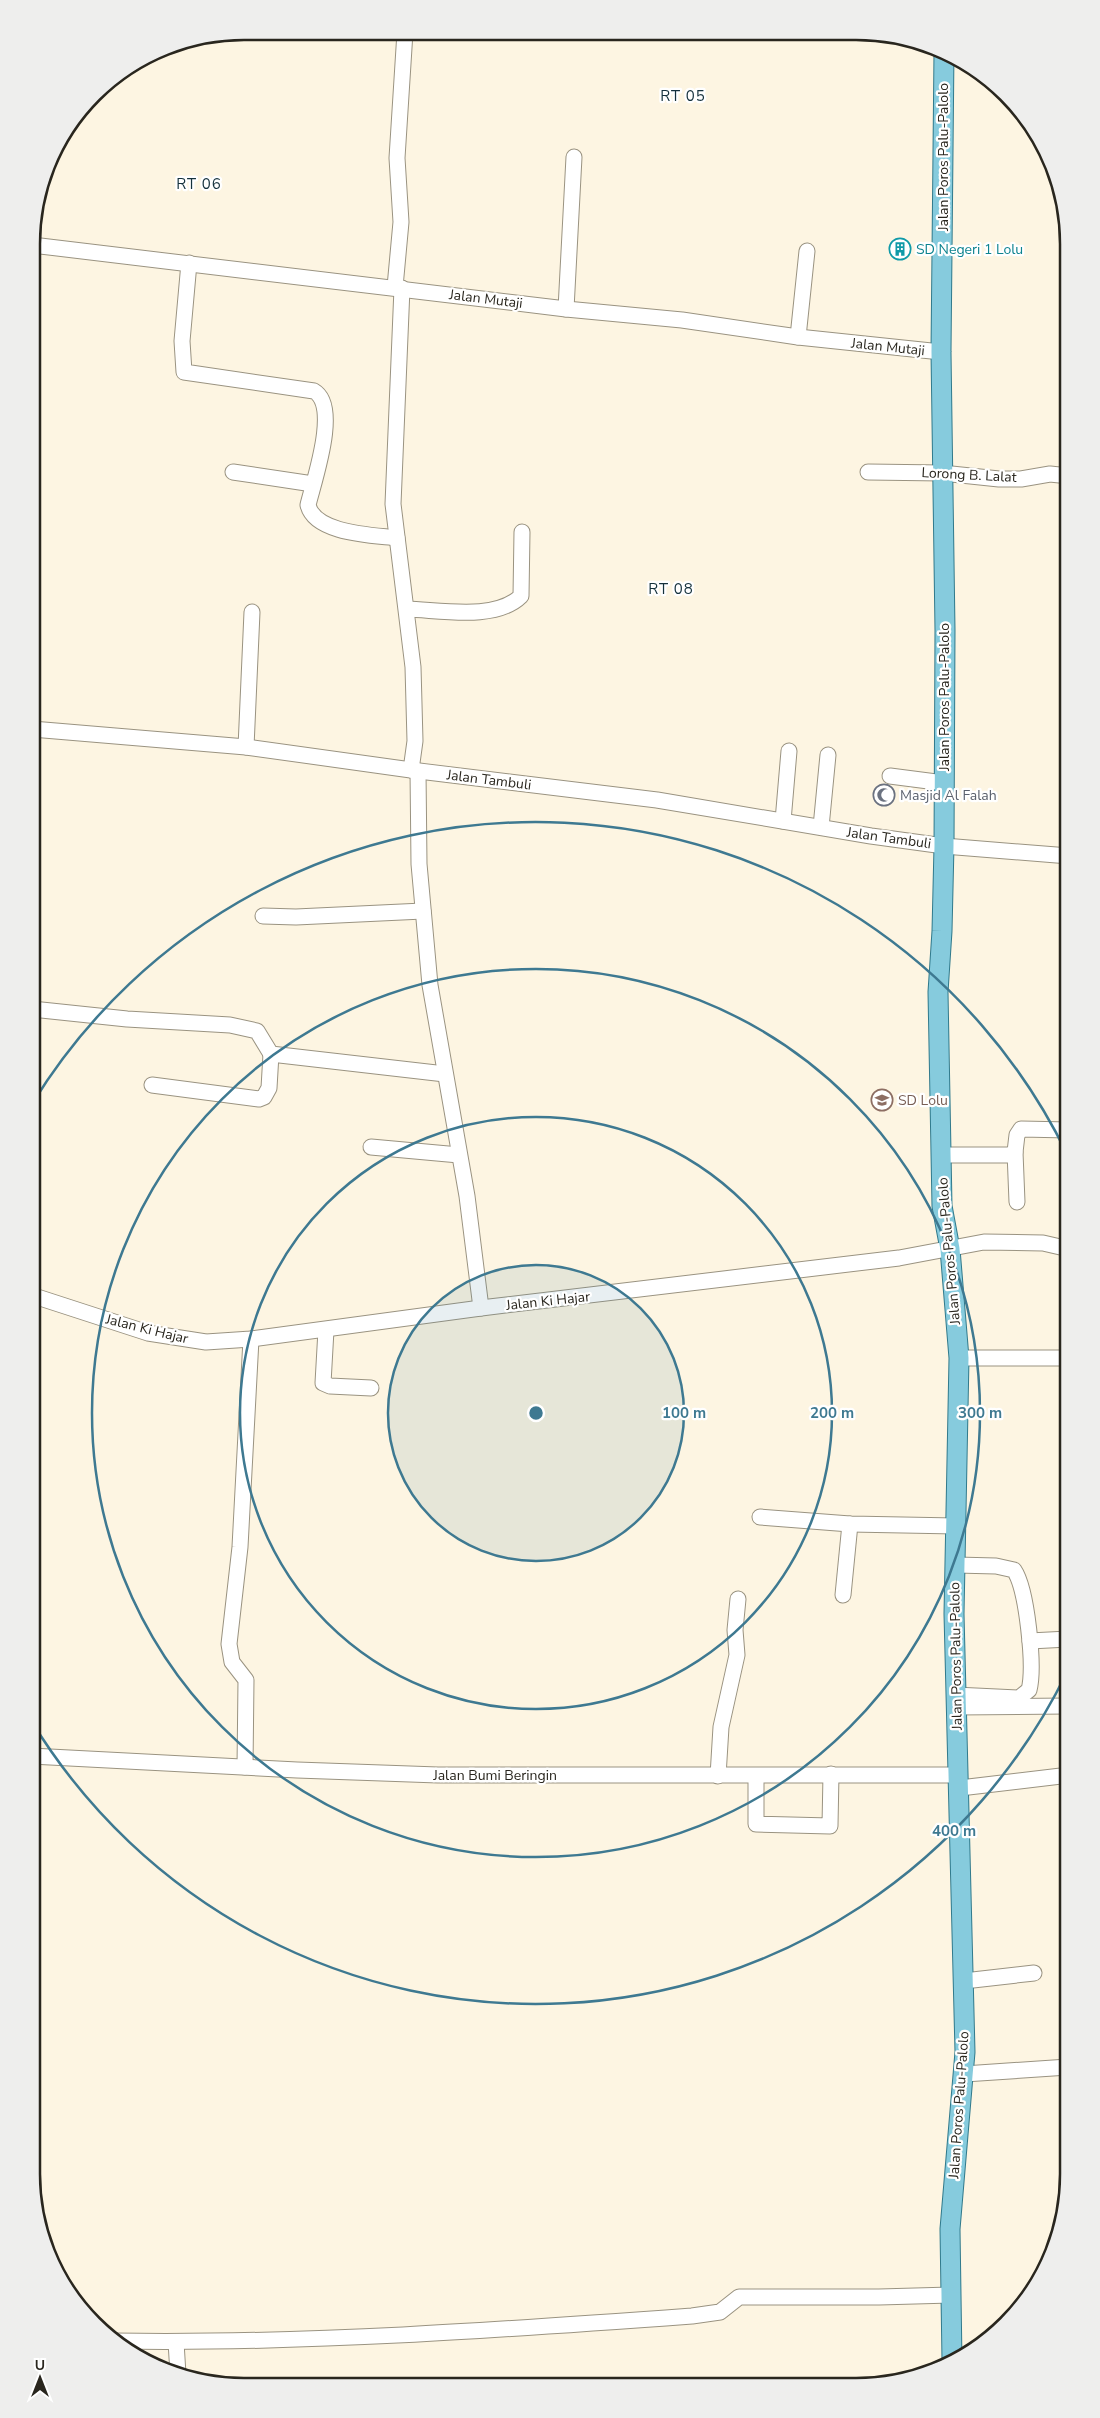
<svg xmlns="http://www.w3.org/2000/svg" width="1100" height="2418" font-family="'Nunito Sans',sans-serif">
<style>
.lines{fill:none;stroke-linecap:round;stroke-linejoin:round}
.minor-casing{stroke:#9a9381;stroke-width:17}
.major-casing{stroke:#317a8c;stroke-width:21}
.minor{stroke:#fff;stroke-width:15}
.major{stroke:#86cbdd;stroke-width:19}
.ring{fill:none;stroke:#3e7991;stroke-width:2.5}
.labels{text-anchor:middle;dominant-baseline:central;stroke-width:4.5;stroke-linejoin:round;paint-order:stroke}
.street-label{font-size:14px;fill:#29261e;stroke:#fff}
.culture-label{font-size:14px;fill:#0d838f;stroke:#fff;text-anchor:start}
.worship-label{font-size:14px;fill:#5b616d;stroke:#fff;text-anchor:start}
.education-label{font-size:14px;fill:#785e54;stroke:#fff;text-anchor:start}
.neighbourhood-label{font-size:15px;letter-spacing:1px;fill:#15313c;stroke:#fff}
.rim{fill:none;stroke:#29261e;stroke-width:2.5}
.centre{fill:#3e7991;stroke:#fff;stroke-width:2.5}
.ring-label{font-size:15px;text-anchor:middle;font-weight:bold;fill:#3e7991;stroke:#fff;stroke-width:4.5;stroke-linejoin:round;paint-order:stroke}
</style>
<rect width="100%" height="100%" fill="#fdf5e2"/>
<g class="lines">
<g class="minor-casing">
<g id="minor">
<polyline points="32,245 566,309 682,320 798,337 941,352"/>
<path d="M189,263L182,341L184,372L314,391C340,406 314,480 308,505C315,534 373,535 397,538"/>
<polyline points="395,287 401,222 397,158 405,32"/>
<polyline points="402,288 393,504 413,667 415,741 411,770"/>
<polyline points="566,309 574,157"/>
<polyline points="798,337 807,251"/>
<polyline points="233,472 313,484"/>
<polyline points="868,472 942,473 999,479 1021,479 1050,474 1069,476"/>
<path d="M407,609C441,610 496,621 521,596L522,532"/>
<polyline points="32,729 246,747 411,770 657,800 871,836 944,846 1069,856"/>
<polyline points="246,747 252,612"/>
<polyline points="418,771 419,864 430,985 467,1196 481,1308"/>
<polyline points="890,776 944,783"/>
<polyline points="783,821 789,751"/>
<polyline points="821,827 828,755"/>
<polyline points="263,916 296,917 423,911"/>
<polyline points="32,1009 127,1019 230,1025 257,1031 271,1054 445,1074"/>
<polyline points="152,1085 259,1099 264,1097 269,1088 271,1054"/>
<polyline points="371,1147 459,1155"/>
<polyline points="1015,1152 1017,1202"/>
<polyline points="941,1155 1009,1155 1015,1152 1017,1135 1021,1129 1069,1130"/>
<polyline points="31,1295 148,1333 206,1342 251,1339 481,1308 899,1258 984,1242 1043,1243 1069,1249"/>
<polyline points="326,1330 323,1383 330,1386 371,1388"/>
<polyline points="959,1358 1068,1358"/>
<polyline points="760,1517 850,1524 956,1526"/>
<polyline points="843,1595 850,1524"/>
<polyline points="1030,1641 1068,1639"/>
<path d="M955,1695L1019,1698L1029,1690C1035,1667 1027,1589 1014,1570L996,1566L956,1565"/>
<polyline points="956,1707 1068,1706"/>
<polyline points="31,1756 297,1770 438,1775 959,1775"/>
<polyline points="245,1767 246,1680 232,1662 229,1644 240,1547 251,1339"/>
<polyline points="718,1776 721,1727 737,1655 735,1630 738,1599"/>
<polyline points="756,1776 756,1824 830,1826 831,1774"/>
<polyline points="960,1788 1061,1776 1068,1778"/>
<polyline points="964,1981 1034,1973"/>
<polyline points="964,2074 1068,2067"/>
<path d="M114,2341C306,2344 500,2330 692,2316L720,2312L739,2297H879L951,2295"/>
<polyline points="176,2342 178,2374"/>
</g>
</g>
<g class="major-casing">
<polyline id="major" points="944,51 941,352 945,630 944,846 942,931 938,992 942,1206 950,1249 959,1358 954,1614 965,2052 950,2229 952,2361"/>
</g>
<use href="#minor" class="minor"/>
<use href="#major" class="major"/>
</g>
<circle cx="536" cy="1413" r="148" fill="#3e7991" fill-opacity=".12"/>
<g class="ring">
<circle cx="536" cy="1413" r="148"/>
<circle cx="536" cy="1413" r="296"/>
<circle cx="536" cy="1413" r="444"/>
<path d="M1067 1672A591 591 0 0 1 32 1722M32 1104A591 591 0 0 1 1067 1154"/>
</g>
<defs>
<g id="building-ring" transform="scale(1.125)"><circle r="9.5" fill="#fff" stroke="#0f9aa8" stroke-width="1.5"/><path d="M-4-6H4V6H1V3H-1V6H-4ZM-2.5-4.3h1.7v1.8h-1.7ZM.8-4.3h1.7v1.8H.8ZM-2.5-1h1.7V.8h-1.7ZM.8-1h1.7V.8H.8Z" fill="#0f9aa8"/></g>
<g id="mosque-ring" transform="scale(1.125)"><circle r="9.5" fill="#fff" stroke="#6b7280" stroke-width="1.5"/><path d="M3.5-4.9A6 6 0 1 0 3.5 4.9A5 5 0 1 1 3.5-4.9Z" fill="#6b7280"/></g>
<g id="school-ring" transform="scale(1.125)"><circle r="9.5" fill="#fff" stroke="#8d6e63" stroke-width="1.5"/><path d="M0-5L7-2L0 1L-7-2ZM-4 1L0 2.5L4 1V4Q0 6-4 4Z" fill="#8d6e63"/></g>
</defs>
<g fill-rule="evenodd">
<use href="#building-ring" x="900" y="249"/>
<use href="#mosque-ring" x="884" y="795"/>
<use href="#school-ring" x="882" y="1100"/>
</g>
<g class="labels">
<g class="street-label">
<text transform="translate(943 157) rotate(-90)">Jalan Poros Palu-Palolo</text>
<text transform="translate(486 299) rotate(7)">Jalan Mutaji</text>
<text transform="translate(888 347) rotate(6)">Jalan Mutaji</text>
<text transform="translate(969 475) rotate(3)">Lorong B. Lalat</text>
<text transform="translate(944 697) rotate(-90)">Jalan Poros Palu-Palolo</text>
<text transform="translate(489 780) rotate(7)">Jalan Tambuli</text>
<text transform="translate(889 838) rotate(8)">Jalan Tambuli</text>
<text transform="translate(949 1251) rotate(-95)">Jalan Poros Palu-Palolo</text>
<text transform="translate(548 1301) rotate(-6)">Jalan Ki Hajar</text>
<text transform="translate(147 1329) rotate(14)">Jalan Ki Hajar</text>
<text transform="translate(956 1656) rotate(-91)">Jalan Poros Palu-Palolo</text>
<text x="495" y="1775">Jalan Bumi Beringin</text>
<text transform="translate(959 2105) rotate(-86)">Jalan Poros Palu-Palolo</text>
</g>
<g class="culture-label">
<text x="916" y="249">SD Negeri 1 Lolu</text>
</g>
<g class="worship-label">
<text x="900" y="795">Masjid Al Falah</text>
</g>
<g class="education-label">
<text x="898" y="1100">SD Lolu</text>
</g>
<g class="neighbourhood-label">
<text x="683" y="96">RT 05</text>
<text x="199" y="184">RT 06</text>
<text x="671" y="589">RT 08</text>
</g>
</g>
<path d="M0 0H1100V2418H0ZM244 40H856A204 204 0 0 1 1060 244V2174A204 204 0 0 1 856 2378H244A204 204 0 0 1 40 2174V244A204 204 0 0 1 244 40Z" fill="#eeeeed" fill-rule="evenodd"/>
<path class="rim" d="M244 40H856A204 204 0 0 1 1060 244V2174A204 204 0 0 1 856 2378H244A204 204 0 0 1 40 2174V244A204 204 0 0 1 244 40Z"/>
<circle cx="536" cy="1413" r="8" class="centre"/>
<g class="ring-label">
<text x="684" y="1418">100 m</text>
<text x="832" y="1418">200 m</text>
<text x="980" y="1418">300 m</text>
<text x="954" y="1836">400 m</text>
</g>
<g transform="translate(40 2378)" stroke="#ffffff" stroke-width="4" paint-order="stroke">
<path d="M0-4L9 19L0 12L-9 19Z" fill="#29261e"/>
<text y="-8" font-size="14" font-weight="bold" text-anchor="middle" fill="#29261e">U</text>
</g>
</svg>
